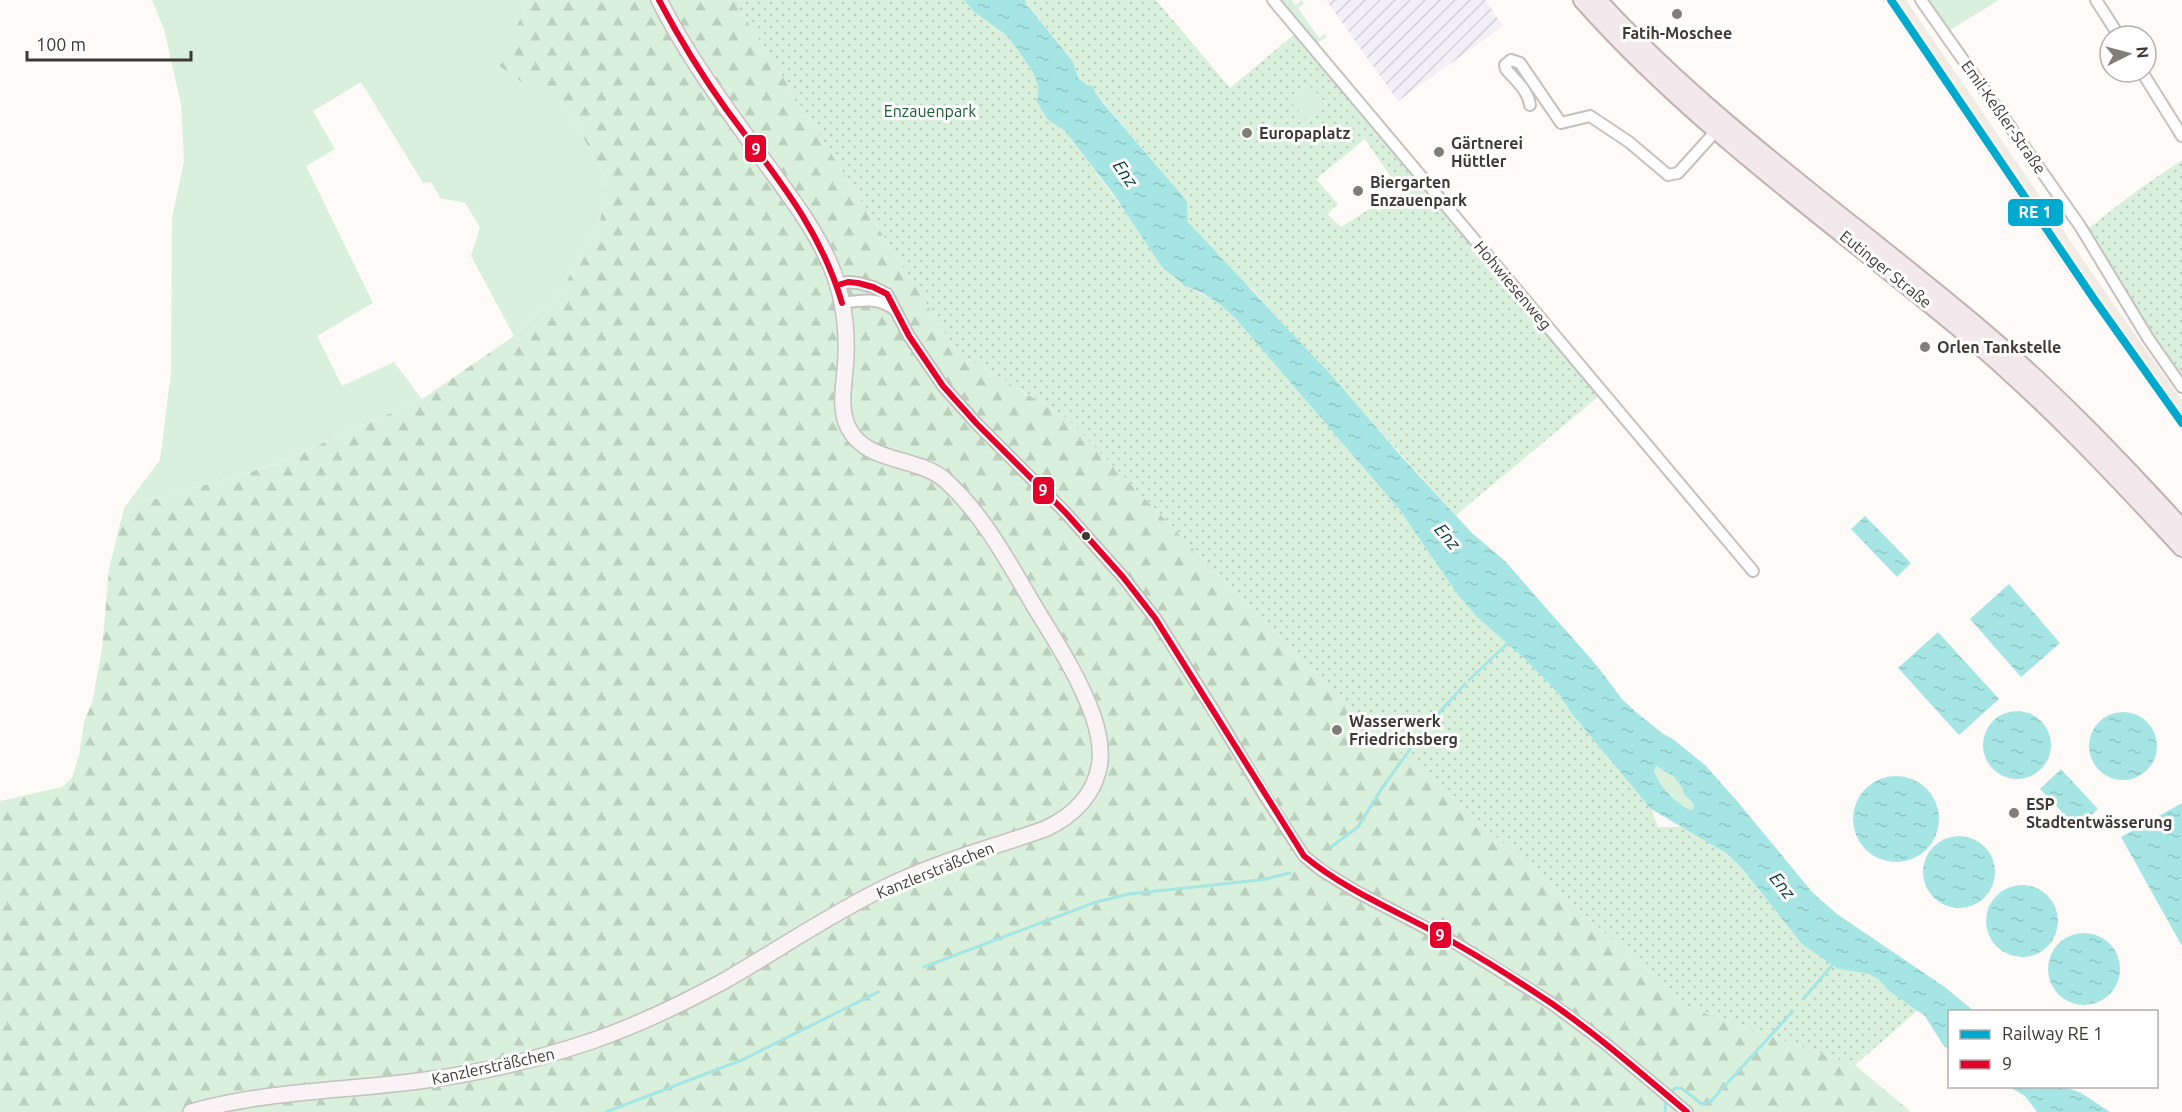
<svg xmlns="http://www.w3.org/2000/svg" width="2182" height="1112" font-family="Ubuntu,sans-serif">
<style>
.built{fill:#f2ebe4}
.industrial{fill:url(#industrial-furrows)}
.grass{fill:#d9f0dc}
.forest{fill:url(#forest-firs)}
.park{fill:url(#park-dots);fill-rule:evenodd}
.water{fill:url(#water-ripples);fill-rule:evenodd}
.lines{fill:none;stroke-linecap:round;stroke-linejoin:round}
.stream{stroke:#a5e5e4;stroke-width:3}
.street-casing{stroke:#c5c1bf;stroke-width:14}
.secondary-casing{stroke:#c5c1bf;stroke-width:18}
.primary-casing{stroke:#c3b0b4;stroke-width:20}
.street{stroke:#fffefe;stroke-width:10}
.secondary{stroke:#f9f3f5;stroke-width:15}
.primary{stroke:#f3e8eb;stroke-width:16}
.bus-1-casing{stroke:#fff;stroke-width:10}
.bus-1{stroke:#e4002b;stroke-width:6}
.rail-1-casing{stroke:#fff;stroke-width:12}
.rail-1{stroke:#00a9ce;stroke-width:8}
.poi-dot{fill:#817d79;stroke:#fff;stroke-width:2}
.bus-dot{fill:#3e3935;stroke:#fff;stroke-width:2}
.labels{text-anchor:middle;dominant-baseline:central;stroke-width:6;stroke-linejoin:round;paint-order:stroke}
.poi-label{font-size:16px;font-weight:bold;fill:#3e3935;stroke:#fff;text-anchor:start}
.park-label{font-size:16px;fill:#185c32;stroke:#fff}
.street-label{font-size:16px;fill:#3e3935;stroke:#fff}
.water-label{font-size:18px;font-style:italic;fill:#043333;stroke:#fff}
.line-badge{stroke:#fff;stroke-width:2}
.badge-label{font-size:16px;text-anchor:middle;font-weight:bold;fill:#fff}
</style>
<defs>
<pattern id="industrial-furrows" width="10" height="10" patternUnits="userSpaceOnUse" patternTransform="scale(1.5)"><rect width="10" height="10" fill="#f2f0f6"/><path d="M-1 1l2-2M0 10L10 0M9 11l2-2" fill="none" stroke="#d1cfd4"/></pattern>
<pattern id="forest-firs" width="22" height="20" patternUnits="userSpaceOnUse" patternTransform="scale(1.5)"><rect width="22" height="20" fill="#d9f0dc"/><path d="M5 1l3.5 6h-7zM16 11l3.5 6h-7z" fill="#bbcfbd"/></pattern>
<pattern id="park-dots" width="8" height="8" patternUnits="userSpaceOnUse" patternTransform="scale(1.5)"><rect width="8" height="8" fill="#d9f0dc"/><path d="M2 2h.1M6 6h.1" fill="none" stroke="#bbcfbd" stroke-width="1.8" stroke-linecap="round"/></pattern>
<pattern id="water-ripples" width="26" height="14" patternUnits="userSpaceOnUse" patternTransform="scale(1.5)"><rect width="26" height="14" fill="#a5e5e4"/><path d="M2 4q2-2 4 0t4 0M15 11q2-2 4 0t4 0" fill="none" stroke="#8fc5c4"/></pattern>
</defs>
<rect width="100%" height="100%" fill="#fdfaf8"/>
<polygon class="built" points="1884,0 1906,0 2112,302 2182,401 2182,431 2063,266"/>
<polygon class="industrial" points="1326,0 1485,0 1503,26 1398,101"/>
<g class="grass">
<polygon points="152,0 519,0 524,13 496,63 573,118 607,182 600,221 560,293 514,336 471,256 480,227 465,203 440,198 431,182 423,183 361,82 313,111 335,149 306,166 373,303 317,336 342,386 394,362 422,399 273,465 124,508 160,460 171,372 172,219 184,161 181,104 164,29"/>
<polygon points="1280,0 1292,0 1295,5 1302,0 1304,4 1298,8 1319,38 1325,34 1327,37 1315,44"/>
<polygon points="1925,0 1999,0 1945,33"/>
<polygon points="1308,83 1327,106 1307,122 1289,100"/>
<path d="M1656,766L1673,776L1684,788L1683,793L1693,803L1694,809L1690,810C1674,801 1661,789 1654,771Z"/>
</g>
<polygon class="forest" points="519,0 734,0 957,352 1067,418 1333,693 1690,1008 1855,1065 1911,1112 0,1112 0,801 62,787 72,778 79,755 84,722 92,703 102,649 109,569 124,508 274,465 422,399 514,336 560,293 600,221 607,182 573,118 495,63 524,13"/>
<g class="park">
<polygon points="734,0 964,0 973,11 1006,35 1018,50 1034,74 1038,87 1037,102 1047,118 1065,131 1174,278 1221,305 1236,319 1399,509 1458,595 1478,618 1524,658 1559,694 1572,714 1651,809 1658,827 1683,827 1726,853 1740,866 1786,924 1827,961 1838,969 1869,974 1879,980 1889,991 1918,1010 1855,1065 1690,1008 1333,693 1067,418 957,352"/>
<path d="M1025,0H1156L1230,88L1296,33L1599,396L1456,515L1251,288L1243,283L1188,222L1187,202L1181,194L1094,91L1078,78L1073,62L1032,9L1026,5ZM1308,84L1327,105L1308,122L1289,100ZM1365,139L1403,195L1378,211L1374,206L1341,227L1327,214L1338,204L1316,179Z"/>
<polygon points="2182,160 2182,375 2152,332 2089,228 2135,192"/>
</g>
<g class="water">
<path d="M964,0H1025L1026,5L1031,9L1073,62L1078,78L1087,85L1093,86L1094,91L1104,104L1181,194L1187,202L1188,222L1333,377L1402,457L1472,533L1505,561L1598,667L1622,699L1637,713L1662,733L1674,740L1705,765L1737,801L1813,893L1837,914L1946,988L1974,1011L1950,1012L1949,1050L1943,1045L1925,1016L1889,991L1879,980L1869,974L1838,969L1802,944L1740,866L1726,853L1651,809L1572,714L1559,694L1524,658L1478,618L1458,595L1399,509L1236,319L1221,305L1202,293L1184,285L1162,267L1114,195L1065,131L1047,119L1037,102L1038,87L1034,74L1018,50L1006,35L973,11ZM1656,766L1673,776L1683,788V793L1693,803L1694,809L1690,810C1674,801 1661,789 1654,771Z"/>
<polygon points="1865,516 1911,563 1897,577 1851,529"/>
<polygon points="2009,584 2060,643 2021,677 1970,619"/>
<polygon points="1938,632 1999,699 1959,735 1898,668"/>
<circle cx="2017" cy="745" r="34"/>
<circle cx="2123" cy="746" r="34"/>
<polygon points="2061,769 2098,809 2077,828 2040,789"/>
<circle cx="1896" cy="819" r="43"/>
<polygon points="2182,803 2182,946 2121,837"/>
<circle cx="1959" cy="872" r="36"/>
<circle cx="2022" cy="921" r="36"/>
<circle cx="2084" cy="969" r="36"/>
<polygon points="2009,1087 2066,1087 2081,1093 2110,1112 2037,1112 2025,1096"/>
</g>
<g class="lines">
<g class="stream">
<polyline points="1469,680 1509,642"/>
<polyline points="1427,726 1465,684"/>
<polyline points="1331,847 1358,827 1382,788 1423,731"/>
<polyline points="924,967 1096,902 1129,894 1260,880 1290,873"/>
<polyline points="1804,998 1834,963"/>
<polyline points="1672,1091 1675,1088 1681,1088 1702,1104 1711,1101 1793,1011"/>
<polyline points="606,1112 742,1060 878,992"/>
<polyline points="1665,1112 1666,1099"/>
</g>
<g class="street-casing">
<g id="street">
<polyline points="1273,0 1753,571"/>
<polyline points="1921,0 2080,226 2148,338 2182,387"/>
<polyline points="2096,0 2119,36"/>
<polyline points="2142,72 2182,136"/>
<path d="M1530,105C1528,90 1515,80 1506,69L1505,65L1511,60L1520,63L1561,123L1590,116L1629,142L1668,175L1678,173L1716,131"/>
<polyline points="838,285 848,282 858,283 873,287 887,294 909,336 943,386 977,424 1065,512 1123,577 1155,618 1214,711 1263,793 1304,856 1321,870 1357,892 1457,944 1551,1003 1606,1044 1687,1112"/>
<path d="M842,303C861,300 879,297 895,310"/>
</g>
</g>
<g class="secondary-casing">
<path id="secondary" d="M191,1112C268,1090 348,1091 426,1080C481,1073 534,1060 586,1043C634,1027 680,1005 724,981C778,950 830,914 886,887C937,862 991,848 1045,829C1073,816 1096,794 1100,761C1101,747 1098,730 1093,716C1080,679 1057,643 1036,609C1010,565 984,515 945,480C917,456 868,464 849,429C837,407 846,377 846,354C847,324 842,292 830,264C814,227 788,194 765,162C727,109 688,58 659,0"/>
</g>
<g class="primary-casing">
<g id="primary">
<path d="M1582,0C1692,124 1828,220 1955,325C2037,393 2110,470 2182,548"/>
<path d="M1598,0C1711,123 1849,218 1976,325C2050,387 2117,457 2182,528"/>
</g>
</g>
<use href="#street" class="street"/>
<use href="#secondary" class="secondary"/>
<use href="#primary" class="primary"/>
<g class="bus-1-casing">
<g id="bus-1">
<path d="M659,0C679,38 701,74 726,109C773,173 819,225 842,303"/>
<path d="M838,285L848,282L858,283L873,287L887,294L909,336L943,386L977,424L1065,512L1123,577L1155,618L1304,856C1350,894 1407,915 1458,945C1490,963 1521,983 1551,1003C1599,1036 1643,1075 1687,1112"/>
</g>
</g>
<use href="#bus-1" class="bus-1"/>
<g class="rail-1-casing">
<polyline id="rail-1" points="1891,0 2094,299 2182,423"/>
</g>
<use href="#rail-1" class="rail-1"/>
</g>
<g class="poi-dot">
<circle cx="1677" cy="14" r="6"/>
<circle cx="1247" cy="133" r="6"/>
<circle cx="1439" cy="152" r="6"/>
<circle cx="1358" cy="191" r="6"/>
<circle cx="1925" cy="347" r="6"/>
<circle cx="1337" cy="730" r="6"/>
<circle cx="2014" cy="813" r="6"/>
</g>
<circle class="bus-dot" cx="1086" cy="536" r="5"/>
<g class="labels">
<g class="poi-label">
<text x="1677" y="33" text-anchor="middle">Fatih-Moschee</text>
<text x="1259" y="133">Europaplatz</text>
<text x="1451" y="143">Gärtnerei<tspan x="1451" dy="18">Hüttler</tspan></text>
<text x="1370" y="182">Biergarten<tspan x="1370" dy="18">Enzauenpark</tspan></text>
<text x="1937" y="347">Orlen Tankstelle</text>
<text x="1349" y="721">Wasserwerk<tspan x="1349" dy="18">Friedrichsberg</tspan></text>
<text x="2026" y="804">ESP<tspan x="2026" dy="18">Stadtentwässerung</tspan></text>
</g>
<g class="park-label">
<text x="930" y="111">Enzauenpark</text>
</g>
<g class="street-label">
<text transform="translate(2004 117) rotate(55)">Emil-Keßler-Straße</text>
<text transform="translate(1886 269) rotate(39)">Eutinger Straße</text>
<text transform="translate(1513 285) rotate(50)">Hohwiesenweg</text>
<text transform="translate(935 870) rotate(-22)">Kanzlersträßchen</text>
<text transform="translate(493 1066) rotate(-12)">Kanzlersträßchen</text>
</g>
<g class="water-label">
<text transform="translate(1126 173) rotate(55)">Enz</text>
<text transform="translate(1448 536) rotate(49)">Enz</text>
<text transform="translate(1783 885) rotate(51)">Enz</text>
</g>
</g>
<g class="line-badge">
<rect x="744" y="134" width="23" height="29" rx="6" fill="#e4002b"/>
<rect x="2007" y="198" width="57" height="29" rx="6" fill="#00a9ce"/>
<rect x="1032" y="476" width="23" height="29" rx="6" fill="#e4002b"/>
<rect x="1429" y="921" width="23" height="28" rx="6" fill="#e4002b"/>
</g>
<g class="badge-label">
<text x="756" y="155">9</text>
<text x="2035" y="218">RE 1</text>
<text x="1043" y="496">9</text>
<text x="1440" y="941">9</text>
</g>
<rect x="1948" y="1010" width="210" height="78" fill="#ffffff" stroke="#b2b0ae" stroke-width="1.5"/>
<rect x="1960" y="1030" width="30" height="9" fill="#00a9ce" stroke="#b2b0ae" stroke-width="1.5"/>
<text x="2002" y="1040" font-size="18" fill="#3e3935">Railway RE 1</text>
<rect x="1960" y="1060" width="30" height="9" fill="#e4002b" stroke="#b2b0ae" stroke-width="1.5"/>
<text x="2002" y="1070" font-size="18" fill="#3e3935">9</text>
<g transform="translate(2128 54) rotate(84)"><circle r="28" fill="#ffffff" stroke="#b2b0ae" stroke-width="1.5"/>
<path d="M0-4.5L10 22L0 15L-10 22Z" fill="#817d79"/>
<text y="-9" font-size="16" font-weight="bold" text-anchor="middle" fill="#3e3935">N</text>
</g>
<path d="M27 51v9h164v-9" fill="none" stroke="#3e3935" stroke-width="3"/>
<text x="36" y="51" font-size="18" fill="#3e3935" stroke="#ffffff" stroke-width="4.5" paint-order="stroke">100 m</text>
</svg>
